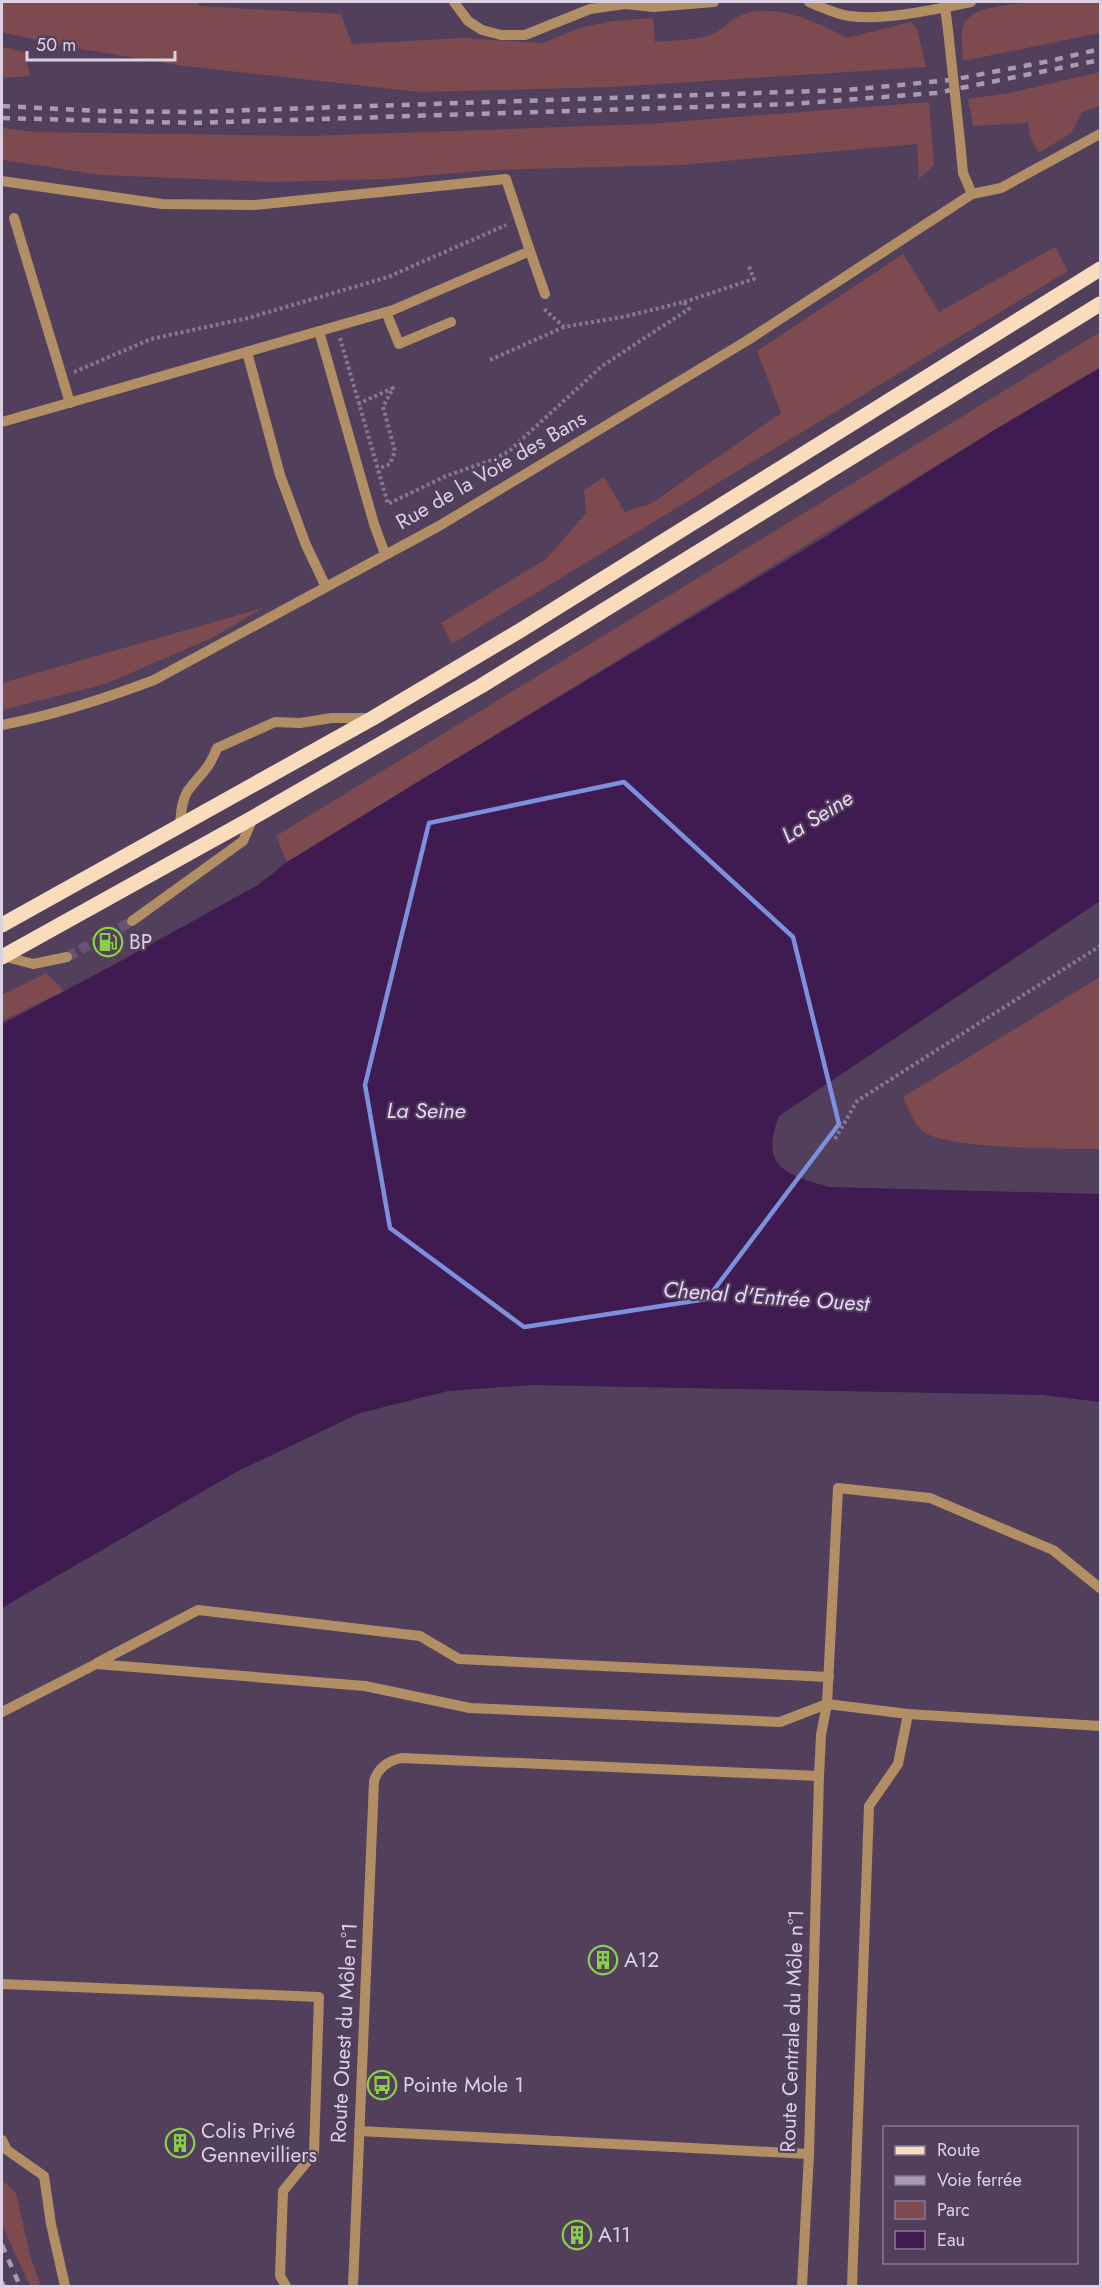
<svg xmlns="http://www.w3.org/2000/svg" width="1102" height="2288" font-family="Jost,sans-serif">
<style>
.green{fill:#7c4a4f}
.water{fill:#3f1b51}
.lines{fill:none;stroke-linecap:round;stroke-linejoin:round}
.minor-tunnel{stroke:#665570;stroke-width:10;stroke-dasharray:10 5;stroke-linecap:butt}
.path{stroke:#867790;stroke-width:4;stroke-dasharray:3 3;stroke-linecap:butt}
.minor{stroke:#b18e64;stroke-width:10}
.major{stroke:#f8dcbb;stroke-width:15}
.rail{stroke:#a89ab1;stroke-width:4.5;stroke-dasharray:8 8;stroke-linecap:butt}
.minor-bridge{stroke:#b18e64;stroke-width:10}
.marked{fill:none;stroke:#7c90de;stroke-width:4.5;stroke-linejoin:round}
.labels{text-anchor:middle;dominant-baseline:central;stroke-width:4.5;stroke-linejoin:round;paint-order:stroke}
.street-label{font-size:21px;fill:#dcd1e3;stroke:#513f5c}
.poi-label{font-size:21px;fill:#dcd1e3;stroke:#513f5c;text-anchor:start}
.water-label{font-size:22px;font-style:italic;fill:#ebd6f8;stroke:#513f5c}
</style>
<rect width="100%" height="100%" fill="#513f5c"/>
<g class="green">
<path d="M2,2H196L200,6L341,14L352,44L463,38L543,43L579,28L613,21L653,18L655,42C672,40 693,41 710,35C720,32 728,22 737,17C772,0 816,22 847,38L911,22L917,29L926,67L612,87L420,92L184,66L51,44L2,32Z"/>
<path d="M1027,2H1100V33L963,61C963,50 960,37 963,27C969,5 1008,6 1027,2Z"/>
<polygon points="2,47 25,52 30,76 2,78"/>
<polygon points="1100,72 1100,106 1082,112 1071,133 1039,153 1030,137 1028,123 973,126 968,99 1009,93"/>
<polygon points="929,102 934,165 919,179 917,144 681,165 490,170 387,179 275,182 101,175 2,160 2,128 36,132 312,136 647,124"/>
<polygon points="1055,247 1068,271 452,644 441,623 546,559 586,513 584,490 604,477 625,512 652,503 781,413 757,351 903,254 939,312"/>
<polygon points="1100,332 1100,367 996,429 287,862 276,836"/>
<polygon points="263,608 212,638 105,684 2,710 2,683"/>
<polygon points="46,973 64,991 2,1021 2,995"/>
<path d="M1100,977V1149C1070,1149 938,1149 921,1130C913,1121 908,1107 903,1097Z"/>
<polygon points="2,2179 16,2193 31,2259 41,2286 30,2286 2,2225"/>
</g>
<path class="water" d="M1100,368V901L779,1116C759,1168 786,1174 829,1187L1100,1194V1402L1042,1395L533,1385L448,1391L360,1413L238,1471L2,1608V1024L108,968L258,885L287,862L416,783L820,540L996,429Z"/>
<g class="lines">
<polyline class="minor-tunnel" points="67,957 132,921"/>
<g class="path">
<polyline points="684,302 754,279 748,264"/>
<polyline points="340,338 388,504 446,476 489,461 508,452 602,366 689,309 684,302 627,316 564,327 543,308"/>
<polyline points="490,360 564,327"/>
<polyline points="74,372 151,339 248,318 388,277 506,225"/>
<polyline points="358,404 393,388 383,407 395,451 390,464 378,469"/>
<polyline points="835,1139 857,1101 1100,946"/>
</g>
<g class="minor">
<polyline points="454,2 468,21 482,30 501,35 525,35 590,9 625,4 654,7 714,2"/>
<path d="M809,2C822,7 835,14 849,16C884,21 937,9 971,2"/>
<polyline points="945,7 948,30"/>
<polyline points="960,141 963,173 972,194"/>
<polyline points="2,181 162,204 255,205 506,179 530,251 393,310 2,422"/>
<polyline points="14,218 70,403"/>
<polyline points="530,251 545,294"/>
<polyline points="386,312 399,344 451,322"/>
<polyline points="319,331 374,524 385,554"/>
<polyline points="247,352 280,475 306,545 326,587"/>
<path d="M2,725C54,715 104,699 154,680L439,526L748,340L972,194L1001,188L1100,134"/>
<path d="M180,825C181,815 181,802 187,792C199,775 209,770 217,748L275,722L300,723L332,718H372"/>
<polyline points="132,921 243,841 253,818"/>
<polyline points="3,956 33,964 67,957"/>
<polyline points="97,1663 198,1610 420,1636 459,1659 829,1677"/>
<polyline points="2,1712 96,1664 365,1686 470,1708 780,1722 827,1704 838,1488 930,1498 1053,1550 1100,1588"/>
<polyline points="2,1984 319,1997 314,2153 283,2191 280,2276 286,2286"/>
<polyline points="359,2131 809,2154"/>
<polyline points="2,2140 7,2150 44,2176 51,2224 65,2286"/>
<path d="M353,2286L374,1781C378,1768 388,1761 401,1758L819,1776"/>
<polyline points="802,2286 809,2154 819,1776 821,1735 827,1704 908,1714 1100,1726"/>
<polyline points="852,2286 869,1806 898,1764 908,1714"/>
</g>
<g class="major">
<polyline points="2,925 373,718 521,630 1100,269"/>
<polyline points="2,957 254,817 481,686 1100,304"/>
</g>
<g class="rail">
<polyline points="2,106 99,111 192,112 847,90 951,80 1050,61 1100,49"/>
<polyline points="2,118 193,123 791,104 936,93 1100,60"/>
<polyline points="2,2245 20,2286"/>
<polyline points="2,2282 4,2286"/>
</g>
<polyline class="minor-bridge" points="948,30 960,141"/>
</g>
<path class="marked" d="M624,782L793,937L839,1124L707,1299L524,1327L390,1228L365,1085L429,823Z"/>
<defs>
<g id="fuel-ring" transform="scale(1.5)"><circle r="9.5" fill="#513f5c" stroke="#89cf48" stroke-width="1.5"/><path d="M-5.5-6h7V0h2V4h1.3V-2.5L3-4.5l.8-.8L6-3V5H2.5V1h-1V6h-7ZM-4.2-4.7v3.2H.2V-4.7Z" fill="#89cf48"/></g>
<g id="building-ring" transform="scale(1.5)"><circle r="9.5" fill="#513f5c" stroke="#89cf48" stroke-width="1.5"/><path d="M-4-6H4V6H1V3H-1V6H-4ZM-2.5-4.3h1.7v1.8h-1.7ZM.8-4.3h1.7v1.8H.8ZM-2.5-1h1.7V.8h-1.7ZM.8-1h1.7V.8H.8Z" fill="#89cf48"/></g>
<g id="bus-ring" transform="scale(1.5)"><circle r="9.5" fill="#513f5c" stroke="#89cf48" stroke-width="1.5"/><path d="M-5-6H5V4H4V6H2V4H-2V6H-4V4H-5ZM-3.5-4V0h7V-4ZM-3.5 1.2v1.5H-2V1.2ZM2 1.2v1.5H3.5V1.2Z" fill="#89cf48"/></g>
</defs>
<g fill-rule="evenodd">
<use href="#fuel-ring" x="108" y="942"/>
<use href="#building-ring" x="603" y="1960"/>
<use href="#bus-ring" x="382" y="2085"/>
<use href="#building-ring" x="180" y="2143"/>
<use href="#building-ring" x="577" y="2235"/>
</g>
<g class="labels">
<g class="street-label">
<text transform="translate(491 470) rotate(-30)">Rue de la Voie des Bans</text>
<text transform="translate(792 2031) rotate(-88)">Route Centrale du Môle n°1</text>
<text transform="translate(344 2033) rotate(-87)">Route Ouest du Môle n°1</text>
</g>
<g class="poi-label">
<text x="129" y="942">BP</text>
<text x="624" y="1960">A12</text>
<text x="403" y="2085">Pointe Mole 1</text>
<text x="201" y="2131">Colis Privé<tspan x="201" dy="24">Gennevilliers</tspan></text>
<text x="598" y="2235">A11</text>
</g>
<g class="water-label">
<text transform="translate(817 816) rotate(-32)">La Seine</text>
<text x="426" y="1110">La Seine</text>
<text transform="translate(766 1296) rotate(4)">Chenal d'Entrée Ouest</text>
</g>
</g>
<rect width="1102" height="2288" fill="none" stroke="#dcd1e3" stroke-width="6"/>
<rect x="883" y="2126" width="195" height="138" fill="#513f5c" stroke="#897992" stroke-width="1.5"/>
<rect x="895" y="2146" width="30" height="9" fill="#f8dcbb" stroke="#897992" stroke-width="1.5"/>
<text x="937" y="2156" font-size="18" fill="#dcd1e3">Route</text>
<rect x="895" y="2176" width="30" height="9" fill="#a89ab1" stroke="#897992" stroke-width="1.5"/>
<text x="937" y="2186" font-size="18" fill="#dcd1e3">Voie ferrée</text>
<rect x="895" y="2201" width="30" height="18" fill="#7c4a4f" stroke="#897992" stroke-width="1.5"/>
<text x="937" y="2216" font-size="18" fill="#dcd1e3">Parc</text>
<rect x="895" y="2231" width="30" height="18" fill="#3f1b51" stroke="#897992" stroke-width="1.5"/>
<text x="937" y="2246" font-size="18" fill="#dcd1e3">Eau</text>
<path d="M27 51v9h148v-9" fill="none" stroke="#dcd1e3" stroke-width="3"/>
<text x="36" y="51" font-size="18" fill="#dcd1e3" stroke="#513f5c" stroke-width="4.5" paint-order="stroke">50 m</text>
</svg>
